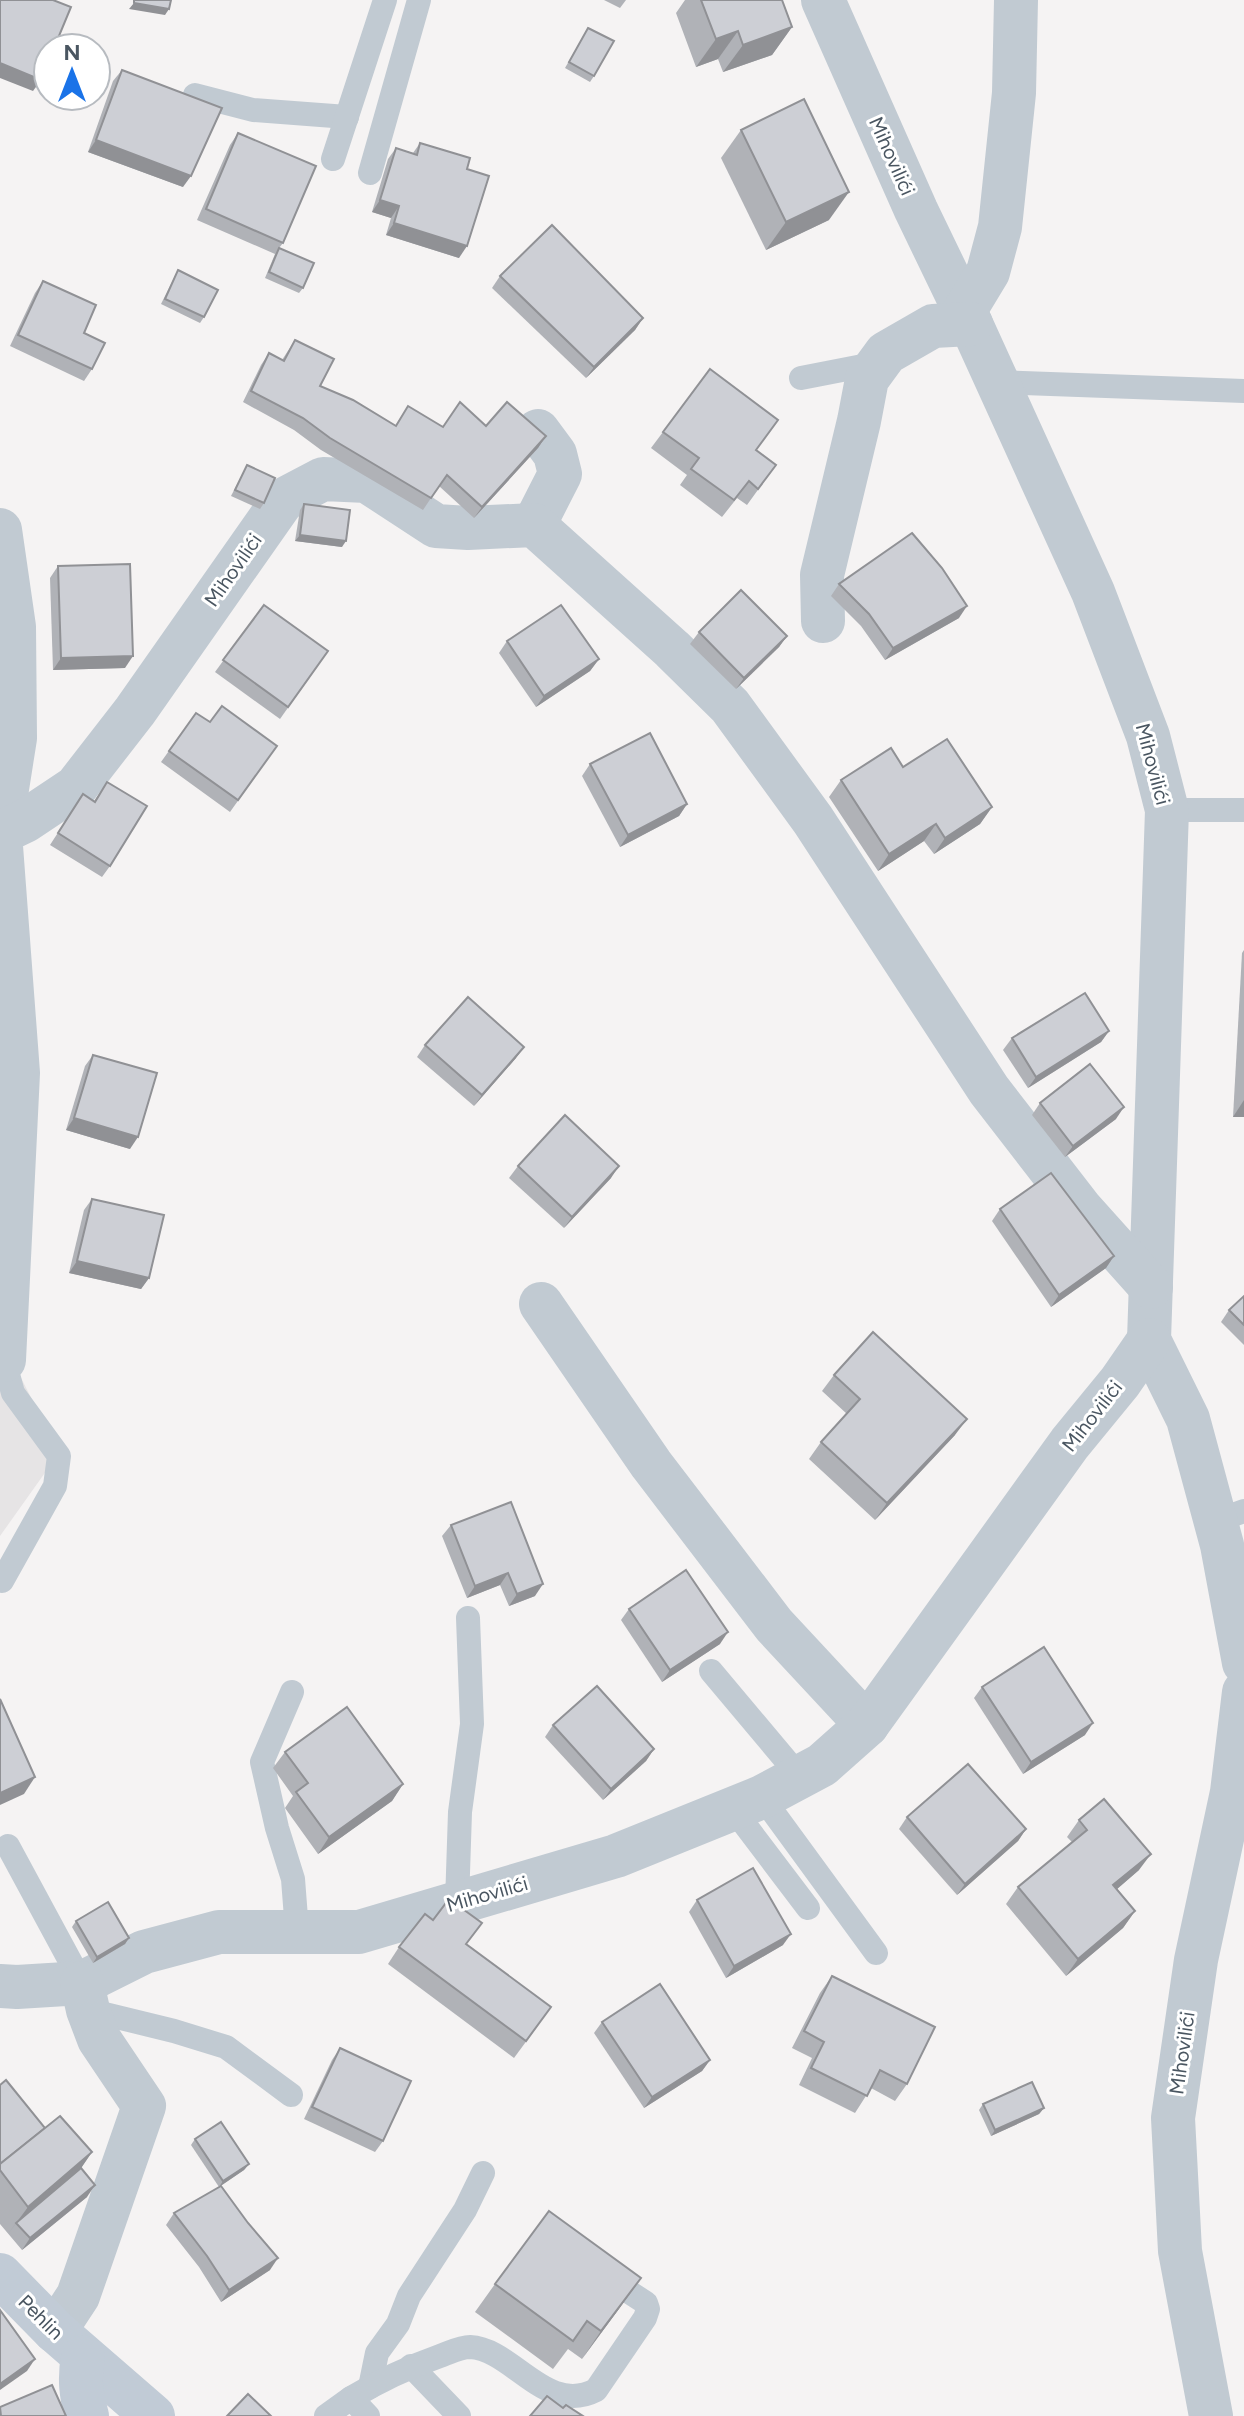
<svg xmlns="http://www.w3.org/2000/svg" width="1244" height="2416" font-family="Figtree,sans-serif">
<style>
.education{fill:#e6e4e5}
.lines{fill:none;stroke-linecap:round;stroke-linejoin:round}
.lane{stroke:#c1cad2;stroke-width:24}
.street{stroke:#c1cad2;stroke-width:44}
.secondary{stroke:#c1cbd6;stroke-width:44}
.wall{fill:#b0b2b7}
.shaded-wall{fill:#909195}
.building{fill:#cdcfd5;stroke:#909195;stroke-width:2}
.labels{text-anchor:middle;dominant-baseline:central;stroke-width:6;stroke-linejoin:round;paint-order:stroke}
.street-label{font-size:20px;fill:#4a5661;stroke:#fff}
</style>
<rect width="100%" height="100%" fill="#f5f3f3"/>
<polygon class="education" points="0,947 13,1362 59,1453 0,1536"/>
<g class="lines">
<g class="lane">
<polyline points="195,95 253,110 347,117"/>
<polyline points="333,159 385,0"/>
<polyline points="370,173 419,0"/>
<polyline points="801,378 878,363"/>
<polyline points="998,382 1244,391"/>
<polyline points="1167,810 1244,810"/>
<polyline points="1216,1521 1244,1511"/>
<polyline points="2,1581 55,1486 59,1456 13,1393 4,1360"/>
<polyline points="711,1671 800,1777"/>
<polyline points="292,1692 262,1762 277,1828 293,1879 297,1931"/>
<polyline points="762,1797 876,1953"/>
<polyline points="733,1809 808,1908"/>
<polyline points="8,1846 82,1983"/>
<polyline points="457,1903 460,1812 472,1724 468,1618"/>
<polyline points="88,2010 174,2031 226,2047 291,2095"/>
<polyline points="411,2366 459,2416"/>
<polyline points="370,2387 377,2353 398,2324 409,2296 465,2210 483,2173"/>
<path d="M351,2398C379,2381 409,2367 440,2356C449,2353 460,2347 470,2347C513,2349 546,2416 596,2390L645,2318L648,2309L646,2303L629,2292"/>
<polyline points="326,2416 351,2398 368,2416"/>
</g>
<g class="street">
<polyline points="823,0 916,210 971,324 1093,592 1148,736 1167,810 1149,1340 1188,1419 1222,1545 1244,1663"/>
<polyline points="965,310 988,272 1000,227 1014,93 1016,0"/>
<polyline points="534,525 560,474 555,454 538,431"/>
<polyline points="0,530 14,627 15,738 0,833"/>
<polyline points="823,621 822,575 859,421 867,379 886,353 933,326 971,324"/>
<polyline points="541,1304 651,1464 774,1625 867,1725"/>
<polyline points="4,1360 18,1073 0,833 25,821 76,787 135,711 283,500 323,479 367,481 436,526 468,528 534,525 672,649 730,706 813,820 989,1090 1081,1209 1151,1287"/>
<polyline points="0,1986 17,1987 82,1983 144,1952 219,1932 359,1932 616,1856 762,1797 822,1765 867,1725 1070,1443 1120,1382 1149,1340"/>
<polyline points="55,2331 78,2296 144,2106 99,2039 88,2010 82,1983"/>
<polyline points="1211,2416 1180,2251 1173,2118 1196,1960 1232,1792 1244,1692"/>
</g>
<g class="secondary">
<polyline points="0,2275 55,2331 153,2416"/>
<path d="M83,2357C79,2379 81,2395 87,2416"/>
</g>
</g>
<g class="wall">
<polygon points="604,0 626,0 620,8"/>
<polygon points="685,0 782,0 792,27 772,55 723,72 718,59 696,67 676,13"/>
<polygon points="588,28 594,76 590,82 565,68"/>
<polygon points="122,70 183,187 88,152 113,81"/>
<polygon points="741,130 829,220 766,250 721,158"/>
<polygon points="238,133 283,243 279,248 303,288 299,293 265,278 275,254 197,220 230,145"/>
<polygon points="420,143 467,169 459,258 386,235 391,218 372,212 388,159 396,148 413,153"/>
<polygon points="178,270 204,317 200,323 161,304"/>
<polygon points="500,276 643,318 635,330 586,378 492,288"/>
<polygon points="43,281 84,333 92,369 84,381 10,346 35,293"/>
<polygon points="295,340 320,386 395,426 408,406 443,427 486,426 546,436 538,448 474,518 439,486 423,510 321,450 294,430 243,402 261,365 269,353 282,360"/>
<polygon points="663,432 756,451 776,465 747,505 737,498 722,517 680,485 687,475 651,448"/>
<polygon points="247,465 264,503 260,509 231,496"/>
<polygon points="304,504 342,547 295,541 300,510"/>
<polygon points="58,566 125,668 53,670 50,578"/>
<polygon points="839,584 959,618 885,660 861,626 831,596"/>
<polygon points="264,605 328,651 280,719 215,672"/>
<polygon points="699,632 787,636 779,647 736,689 690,644"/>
<polygon points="507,641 599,659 590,671 536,707 499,653"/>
<polygon points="196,713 210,722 277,746 230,812 161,762"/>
<polygon points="590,764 687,804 679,816 620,847 582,776"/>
<polygon points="903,767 992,807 980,824 934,854 924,841 878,871 829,797 841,780"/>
<polygon points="107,782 110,866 102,877 50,845 83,794 94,801"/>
<polygon points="1244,950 1244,1117 1233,1117 1242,953"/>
<polygon points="1109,1031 1101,1042 1028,1088 1003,1050 1012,1038"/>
<polygon points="425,1045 516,1058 474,1106 417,1057"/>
<polygon points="93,1055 130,1149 66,1130 85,1066"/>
<polygon points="1040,1103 1116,1119 1065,1157 1032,1115"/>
<polygon points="518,1166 611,1178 564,1228 509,1178"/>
<polygon points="92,1199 149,1278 141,1289 69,1273 84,1210"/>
<polygon points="1000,1209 1114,1256 1106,1268 1051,1307 992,1221"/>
<polygon points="1244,1296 1244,1345 1221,1322 1229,1310"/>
<polygon points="834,1375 955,1435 875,1520 809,1459 821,1442 847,1414 822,1391"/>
<polygon points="451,1525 535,1596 509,1606 500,1585 467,1598 442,1536"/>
<polygon points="629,1609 720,1644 662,1682 621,1620"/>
<polygon points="982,1687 1085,1735 1023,1774 974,1698"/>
<polygon points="553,1725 654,1749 646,1761 603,1800 545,1737"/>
<polygon points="285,1752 403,1784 392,1801 318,1854 285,1808 293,1796 273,1768"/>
<polygon points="907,1817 1026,1829 1018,1841 957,1895 899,1829"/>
<polygon points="1079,1820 1139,1870 1117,1889 1135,1911 1123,1928 1066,1976 1006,1904 1018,1887 1072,1842 1067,1837"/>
<polygon points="697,1900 783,1945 726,1978 689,1912"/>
<polygon points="76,1921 129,1938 125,1944 93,1963 72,1927"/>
<polygon points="467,1945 539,2024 514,2058 388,1964 399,1947"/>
<polygon points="832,1976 907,2084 895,2101 871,2088 855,2113 799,2085 812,2058 792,2048 820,1993"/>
<polygon points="602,2022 710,2060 702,2071 644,2108 594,2033"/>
<polygon points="340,2048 383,2141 375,2152 304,2119 332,2060"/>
<polygon points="0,2085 45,2128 92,2152 81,2168 87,2197 22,2250 0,2224"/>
<polygon points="983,2104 1044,2108 1039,2114 991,2136 979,2110"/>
<polygon points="195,2139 249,2164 244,2170 219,2187 191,2145"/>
<polygon points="174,2213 270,2270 221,2302 199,2267 166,2225"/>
<polygon points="495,2284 621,2306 582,2359 568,2349 553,2369 475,2312"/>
</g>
<g class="shaded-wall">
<polygon points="134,3 169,9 165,15 129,9"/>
<polygon points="792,27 772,55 723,72 743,45"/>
<polygon points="738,31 718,59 696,67 716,39"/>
<polygon points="0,63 41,80 33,91 0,78"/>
<polygon points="96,140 191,176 183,187 88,152"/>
<polygon points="849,192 829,220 766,250 786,222"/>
<polygon points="380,200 399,206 391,218 372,212"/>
<polygon points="394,223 467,246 459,258 386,235"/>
<polygon points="643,318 635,330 586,378 594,367"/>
<polygon points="546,436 538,448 474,518 482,507"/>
<polygon points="300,535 346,541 342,547 295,541"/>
<polygon points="967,606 959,618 885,660 893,648"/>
<polygon points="787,636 779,647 736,689 744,678"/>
<polygon points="133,656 125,668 53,670 61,658"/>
<polygon points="599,659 590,671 536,707 544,696"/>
<polygon points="687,804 679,816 620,847 628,835"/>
<polygon points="992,807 980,824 934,854 945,838"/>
<polygon points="936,824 924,841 878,871 889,854"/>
<polygon points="1109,1031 1101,1042 1028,1088 1036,1077"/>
<polygon points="524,1047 516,1058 474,1106 482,1095"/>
<polygon points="1244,1100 1244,1117 1233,1117"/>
<polygon points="1124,1107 1116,1119 1065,1157 1073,1146"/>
<polygon points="74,1118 138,1137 130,1149 66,1130"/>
<polygon points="619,1166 611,1178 564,1228 572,1217"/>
<polygon points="1114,1256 1106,1268 1051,1307 1059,1295"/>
<polygon points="77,1261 149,1278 141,1289 69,1273"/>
<polygon points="967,1419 955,1435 875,1520 887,1503"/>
<polygon points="508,1573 500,1585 467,1598 475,1586"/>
<polygon points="543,1584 535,1596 509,1606 517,1594"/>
<polygon points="728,1632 720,1644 662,1682 670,1670"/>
<polygon points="1093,1723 1085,1735 1023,1774 1031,1762"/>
<polygon points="654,1749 646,1761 603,1800 611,1789"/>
<polygon points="35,1777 24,1794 0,1805 0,1793"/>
<polygon points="403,1784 392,1801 318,1854 329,1837"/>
<polygon points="1026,1829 1018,1841 957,1895 965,1884"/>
<polygon points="1151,1854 1139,1870 1102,1902 1113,1885"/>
<polygon points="1135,1911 1123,1928 1066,1976 1078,1959"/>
<polygon points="791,1934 783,1945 726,1978 734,1966"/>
<polygon points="129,1938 125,1944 93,1963 97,1957"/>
<polygon points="710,2060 702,2071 644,2108 652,2097"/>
<polygon points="1044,2108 1039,2114 991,2136 995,2130"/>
<polygon points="92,2152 73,2180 16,2223 8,2234 28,2207"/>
<polygon points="249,2164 244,2170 219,2187 223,2181"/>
<polygon points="95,2185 87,2197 22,2250 30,2238"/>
<polygon points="278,2258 270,2270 221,2302 229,2290"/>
<polygon points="641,2278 621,2306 582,2359 601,2331"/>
<polygon points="35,2359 27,2371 0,2390 0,2384"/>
</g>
<g class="building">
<polygon points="0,0 53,0 71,7 54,48 48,48 48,63 41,80 0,63"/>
<polygon points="134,0 171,0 169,9 134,3"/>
<polygon points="701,0 782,0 792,27 743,45 738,31 716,39"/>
<polygon points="588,28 614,41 594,76 569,62"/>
<polygon points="122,70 222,108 191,176 96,140"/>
<polygon points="804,99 849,192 786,222 741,130"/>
<polygon points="238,133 316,166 283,243 206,209"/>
<polygon points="420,143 470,158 467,169 489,176 467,246 394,223 399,206 380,200 396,148 417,155"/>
<polygon points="552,225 643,318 594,367 500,276"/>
<polygon points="279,248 314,263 303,288 269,272"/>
<polygon points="178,270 218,290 204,317 165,299"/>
<polygon points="43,281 96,305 84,333 105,343 92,369 18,335"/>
<polygon points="295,340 334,359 320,386 353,400 396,426 408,406 443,427 460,402 486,426 507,402 546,436 482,507 447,475 431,498 330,438 303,418 251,391 269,353 284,361"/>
<polygon points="710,369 778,420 756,450 776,465 758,489 749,481 734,500 691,469 699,458 663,432"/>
<polygon points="247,465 275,478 264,503 235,490"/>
<polygon points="304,504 350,510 346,541 300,535"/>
<polygon points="912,533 942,568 967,606 893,648 869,614 839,584"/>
<polygon points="130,564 133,656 61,658 58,566"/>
<polygon points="741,590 787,636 744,678 699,632"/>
<polygon points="264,605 328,651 288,707 223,660"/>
<polygon points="561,605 599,659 544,696 507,641"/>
<polygon points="222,706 277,746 238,800 169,751 196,713 210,722"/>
<polygon points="650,733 687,804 628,835 590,764"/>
<polygon points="947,739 992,807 945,838 936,824 889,854 841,780 891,748 903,767"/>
<polygon points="107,782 147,806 110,866 58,833 83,794 95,802"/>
<polygon points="1085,993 1109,1031 1036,1077 1012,1038"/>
<polygon points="468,997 524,1047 482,1095 425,1045"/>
<polygon points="93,1055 157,1073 138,1137 74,1118"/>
<polygon points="1090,1064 1124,1107 1073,1146 1040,1103"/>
<polygon points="565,1115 619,1166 572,1217 518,1166"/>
<polygon points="1051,1173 1114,1256 1059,1295 1000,1209"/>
<polygon points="92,1199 164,1215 149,1278 77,1261"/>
<polygon points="1244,1296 1244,1325 1229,1310"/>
<polygon points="873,1332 967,1419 887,1503 821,1442 860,1399 834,1375"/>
<polygon points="511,1502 543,1584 517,1594 508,1573 475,1586 451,1525"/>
<polygon points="686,1570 728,1632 670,1670 629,1609"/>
<polygon points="1044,1647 1093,1723 1031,1762 982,1687"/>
<polygon points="597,1686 654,1749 611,1789 553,1725"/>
<polygon points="0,1699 35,1777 0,1793"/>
<polygon points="347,1707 403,1784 329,1837 296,1792 308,1783 285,1752"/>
<polygon points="968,1764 1026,1829 965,1884 907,1817"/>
<polygon points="1104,1799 1151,1854 1113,1885 1135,1911 1078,1959 1018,1887 1087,1830 1079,1820"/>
<polygon points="753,1868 791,1934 734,1966 697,1900"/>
<polygon points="449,1899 482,1923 466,1944 551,2007 526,2041 399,1947 425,1914 433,1920"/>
<polygon points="108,1902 129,1938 97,1957 76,1921"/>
<polygon points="832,1976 935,2027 907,2084 880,2070 867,2096 811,2068 824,2042 804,2031"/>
<polygon points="660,1984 710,2060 652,2097 602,2022"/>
<polygon points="340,2048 411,2081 383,2141 312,2107"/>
<polygon points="6,2080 45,2128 0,2164 0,2085"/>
<polygon points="1032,2082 1044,2108 995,2130 983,2104"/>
<polygon points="60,2116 92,2152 28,2207 0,2170 0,2164"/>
<polygon points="221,2122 249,2164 223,2181 195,2139"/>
<polygon points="81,2168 95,2185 30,2238 16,2223"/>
<polygon points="221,2186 248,2223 278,2258 229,2290 207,2256 174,2213"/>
<polygon points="549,2211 641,2278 601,2331 587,2321 573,2341 495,2284"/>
<polygon points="0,2310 35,2359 0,2384"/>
<polygon points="52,2385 66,2416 1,2416 0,2407"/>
<polygon points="248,2394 271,2416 227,2416"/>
<polygon points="547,2396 563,2408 566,2405 583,2416 530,2416"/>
</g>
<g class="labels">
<g class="street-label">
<text transform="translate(892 156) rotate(66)">Mihovilići</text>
<text transform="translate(233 570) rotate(-55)">Mihovilići</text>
<text transform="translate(1153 764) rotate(75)">Mihovilići</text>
<text transform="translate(1092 1416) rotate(-52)">Mihovilići</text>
<text transform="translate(487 1894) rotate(-16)">Mihovilići</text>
<text transform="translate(1182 2053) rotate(-82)">Mihovilići</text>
<text transform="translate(41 2317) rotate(45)">Pehlin</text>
</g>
</g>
<g transform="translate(72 72)"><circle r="38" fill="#ffffff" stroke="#b7bbc0" stroke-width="2"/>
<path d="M0-6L14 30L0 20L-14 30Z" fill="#1a73e8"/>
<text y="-12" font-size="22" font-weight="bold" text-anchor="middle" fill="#4a5661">N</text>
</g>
</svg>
